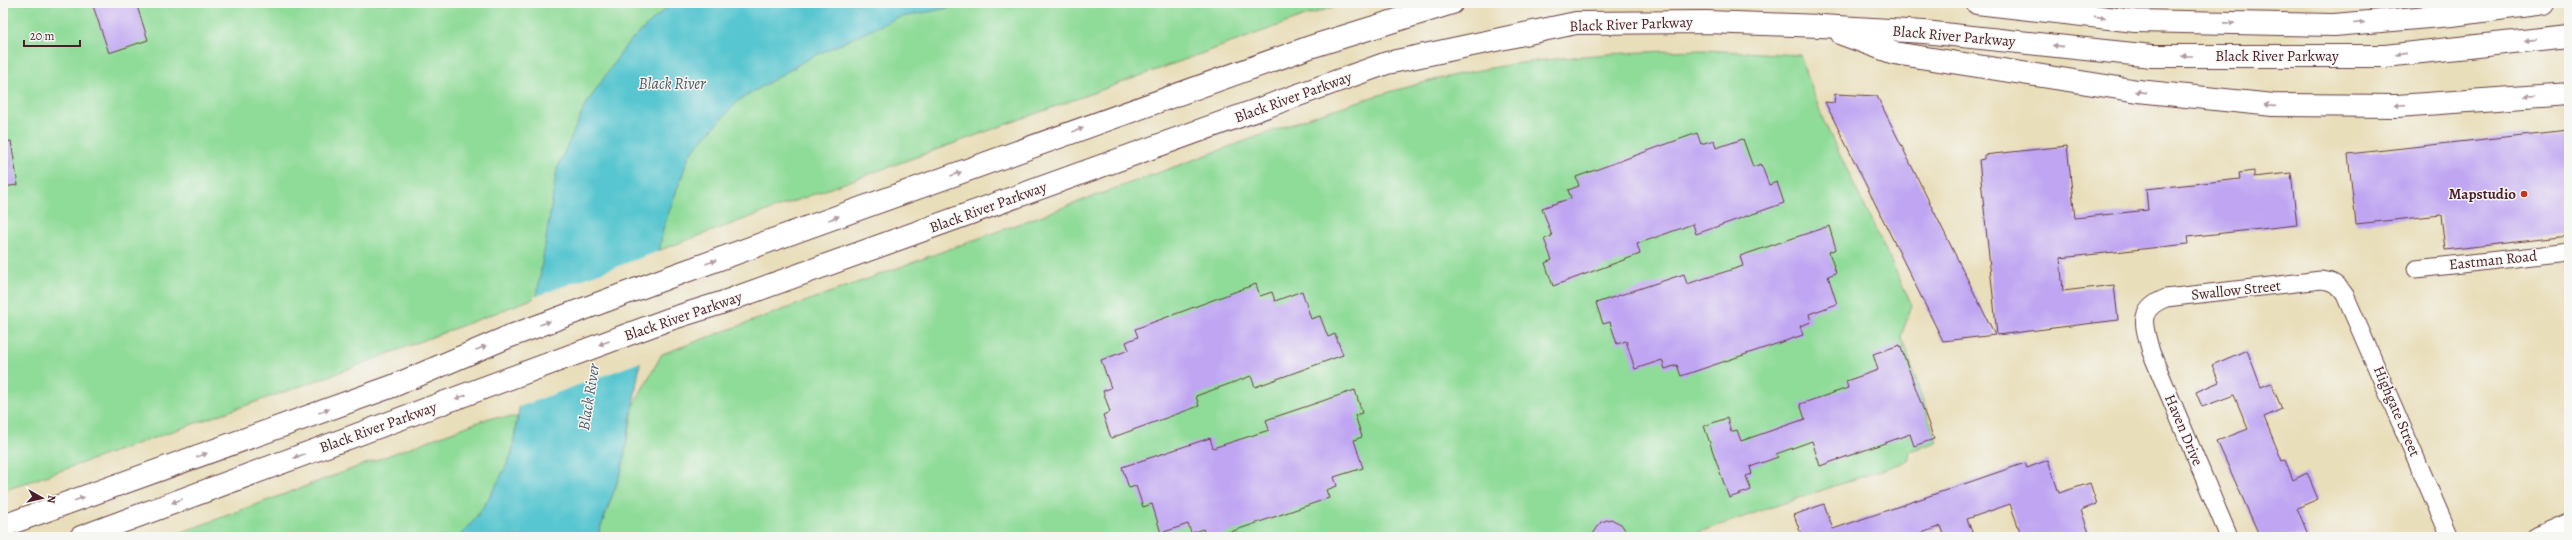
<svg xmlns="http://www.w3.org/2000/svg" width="2572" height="540" font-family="Alegreya,serif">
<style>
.green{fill:#8fdb98;stroke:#6c7d62}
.water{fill:#59c6d0;stroke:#52727e}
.pier{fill:#e9deba}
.building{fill:#c0a6f2}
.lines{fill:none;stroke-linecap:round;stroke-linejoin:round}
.minor-casing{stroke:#623c40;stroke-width:19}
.motorway-casing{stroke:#623c40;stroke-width:24}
.minor{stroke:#fff;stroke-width:17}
.motorway{stroke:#fff;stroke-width:22}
.oneway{fill:#ae9aa0}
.poi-dot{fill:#c8321e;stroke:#f6f6f2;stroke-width:1.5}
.labels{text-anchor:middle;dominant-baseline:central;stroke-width:3;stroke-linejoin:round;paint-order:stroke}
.street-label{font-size:15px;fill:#4a1f2b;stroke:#f6f6f2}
.poi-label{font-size:15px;font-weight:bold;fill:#4a1f2b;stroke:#f6f6f2;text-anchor:end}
.water-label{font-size:16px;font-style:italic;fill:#4f5965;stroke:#f6f6f2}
</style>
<rect width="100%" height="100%" fill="#f6f6f2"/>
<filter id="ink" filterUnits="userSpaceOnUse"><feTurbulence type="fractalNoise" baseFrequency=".025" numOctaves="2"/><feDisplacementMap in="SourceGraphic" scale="8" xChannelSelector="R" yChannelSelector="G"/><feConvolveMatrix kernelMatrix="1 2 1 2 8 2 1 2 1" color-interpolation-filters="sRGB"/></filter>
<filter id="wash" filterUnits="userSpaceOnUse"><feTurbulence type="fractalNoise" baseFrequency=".012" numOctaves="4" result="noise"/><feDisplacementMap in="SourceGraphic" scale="16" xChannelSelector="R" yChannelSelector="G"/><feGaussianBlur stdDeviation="0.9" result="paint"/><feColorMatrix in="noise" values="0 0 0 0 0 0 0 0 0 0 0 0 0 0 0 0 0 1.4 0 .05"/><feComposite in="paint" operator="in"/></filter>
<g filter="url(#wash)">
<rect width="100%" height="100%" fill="#e9deba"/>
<g class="green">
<polygon points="3,3 1348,3 1308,15 679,243 335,374 3,491"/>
<path d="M1704,50L1800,55L1824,122L1912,305L1901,336L1937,442L1910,451L1908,461L1699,532L1700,537H597L622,469L634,404L662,354L1319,114C1362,100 1406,86 1451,76C1534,57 1619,52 1704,50Z"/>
<polygon points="517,417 512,453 499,483 468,529 458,537 169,537 489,418"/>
</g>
<path class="water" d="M672,3H973L897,18L808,59L738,101L690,153L663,229L622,469L597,537H458C479,520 501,478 512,453L557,169L585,106L627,44Z"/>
<polygon class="pier" points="662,250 643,361 516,408 534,297"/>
<g id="blocks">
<g class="building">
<polygon points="92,3 136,3 148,40 109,53"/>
<polygon points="1835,94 1877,96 1995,335 1943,341 1825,102 1834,103"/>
<polygon points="2569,130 2569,236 2445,250 2441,215 2356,224 2348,154"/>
<polygon points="1697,133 1701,144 1714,140 1716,148 1743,139 1753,167 1761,164 1769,185 1777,182 1784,203 1696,234 1693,224 1637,244 1640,254 1553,286 1545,263 1552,260 1544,239 1552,236 1542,208 1571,198 1568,190 1579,186 1576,177"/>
<polygon points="11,141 18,185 3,187 3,142"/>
<polygon points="2067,146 2075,218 2148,210 2146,189 2240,179 2239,173 2254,171 2254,177 2291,173 2297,225 2187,237 2188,244 2060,258 2063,291 2114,285 2118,320 1997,335 1979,160 1984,159 1984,155"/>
<polygon points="1829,226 1836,249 1829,252 1836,273 1828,276 1837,304 1809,314 1811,322 1800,326 1803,335 1681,376 1677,365 1665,369 1662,360 1635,369 1626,341 1617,344 1610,322 1603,324 1596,303 1684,274 1687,284 1743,266 1740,256"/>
<polygon points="1256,284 1260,296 1272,292 1275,301 1302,291 1311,319 1320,316 1328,337 1335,334 1343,355 1255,387 1251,376 1196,396 1199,406 1111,438 1103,415 1110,412 1103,391 1111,388 1101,360 1129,350 1126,342 1138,337 1135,329"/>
<polygon points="1900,345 1934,439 1914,446 1910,434 1820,466 1812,441 1776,454 1778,457 1750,467 1752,474 1746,476 1751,490 1729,498 1704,426 1727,418 1731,432 1737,430 1741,441 1805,419 1800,404 1848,388 1846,381 1878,370 1873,354"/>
<polygon points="2247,350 2261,387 2271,383 2282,409 2264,417 2282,461 2285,460 2293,480 2307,473 2318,499 2297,508 2309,537 2260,537 2217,441 2248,429 2234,395 2202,407 2196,392 2219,382 2212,365"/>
<polygon points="1355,390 1362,413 1355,415 1362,437 1354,440 1363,468 1334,477 1337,486 1326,490 1329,498 1216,537 1206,537 1203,529 1191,533 1188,524 1161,533 1152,504 1143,507 1136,486 1129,488 1122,467 1210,438 1213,448 1269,430 1266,420"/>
<polygon points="2048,460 2059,493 2090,483 2097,504 2081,510 2089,533 2076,537 2022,537 2010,504 1967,519 1974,537 1945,537 1941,526 1910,537 1802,537 1794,515 1824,504 1833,529 2025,463 2027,468"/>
<polygon points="1611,519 1621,524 1630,537 1591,537 1601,522"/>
</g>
</g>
</g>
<g filter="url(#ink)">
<use href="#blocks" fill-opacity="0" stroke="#623c40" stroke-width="1"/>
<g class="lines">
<g class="minor-casing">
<g id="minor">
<polyline points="2416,269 2569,252"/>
<path d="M2229,537L2151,352C2144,325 2136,310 2166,298L2321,280C2333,281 2338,285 2345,295L2450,537"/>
<polyline points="2534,537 2569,522"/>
</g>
</g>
<g class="motorway-casing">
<g id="motorway">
<polyline points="1977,3 2135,21 2334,25 2452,15 2544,3"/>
<polyline points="1842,34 1894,53 2138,91 2273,105 2397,106 2569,94"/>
<polyline points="3,526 393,386 508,337 675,275 1310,47 1452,3"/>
<polyline points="81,537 667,320 721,303 1387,63 1576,23 1706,22 1821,26 1924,32 2152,56 2385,56 2569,36"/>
</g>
</g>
<use href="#minor" class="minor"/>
<use href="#motorway" class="motorway"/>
</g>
<defs><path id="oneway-solid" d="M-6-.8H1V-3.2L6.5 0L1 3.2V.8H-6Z"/></defs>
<g class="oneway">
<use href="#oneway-solid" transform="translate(2100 17) rotate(6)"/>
<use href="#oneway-solid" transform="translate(2229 23) rotate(1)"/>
<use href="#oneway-solid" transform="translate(2359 23) rotate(-5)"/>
<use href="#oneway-solid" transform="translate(2530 40) rotate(174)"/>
<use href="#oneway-solid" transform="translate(2058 46) rotate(-174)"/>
<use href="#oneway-solid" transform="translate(2401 54) rotate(174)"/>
<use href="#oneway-solid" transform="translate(2187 56) rotate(-180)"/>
<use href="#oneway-solid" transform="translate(2141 92) rotate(-173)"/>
<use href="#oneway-solid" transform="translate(2530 96) rotate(176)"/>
<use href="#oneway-solid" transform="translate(2270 105) rotate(-176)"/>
<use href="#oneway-solid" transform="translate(2400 105) rotate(177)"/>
<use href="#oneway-solid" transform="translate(1078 130) rotate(-20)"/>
<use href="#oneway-solid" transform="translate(956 174) rotate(-20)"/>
<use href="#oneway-solid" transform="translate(834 218) rotate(-20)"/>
<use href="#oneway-solid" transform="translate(711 262) rotate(-20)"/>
<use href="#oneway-solid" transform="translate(545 323) rotate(-20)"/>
<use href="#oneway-solid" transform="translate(604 343) rotate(160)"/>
<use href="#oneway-solid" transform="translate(481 348) rotate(-23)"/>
<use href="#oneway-solid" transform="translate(461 397) rotate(160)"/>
<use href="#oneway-solid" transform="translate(324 411) rotate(-20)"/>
<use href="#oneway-solid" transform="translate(202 455) rotate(-20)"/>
<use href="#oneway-solid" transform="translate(299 456) rotate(160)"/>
<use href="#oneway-solid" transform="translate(79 499) rotate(-20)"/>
<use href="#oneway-solid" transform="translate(177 501) rotate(160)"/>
</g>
</g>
<circle class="poi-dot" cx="2524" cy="194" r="4"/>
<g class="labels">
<g class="street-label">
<text transform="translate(1631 24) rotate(-2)">Black River Parkway</text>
<text transform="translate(1954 36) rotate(5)">Black River Parkway</text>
<text x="2277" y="56">Black River Parkway</text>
<text transform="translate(1293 97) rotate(-20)">Black River Parkway</text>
<text transform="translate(988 207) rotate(-20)">Black River Parkway</text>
<text transform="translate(2493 260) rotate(-6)">Eastman Road</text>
<text transform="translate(2236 290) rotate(-6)">Swallow Street</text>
<text transform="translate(683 316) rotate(-19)">Black River Parkway</text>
<text transform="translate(2397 411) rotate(67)">Highgate Street</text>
<text transform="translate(378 427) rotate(-20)">Black River Parkway</text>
<text transform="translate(2184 430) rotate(67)">Haven Drive</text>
</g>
<g class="poi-label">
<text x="2516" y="194">Mapstudio</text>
</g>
<g class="water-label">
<text x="672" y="84">Black River</text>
<text transform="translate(589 397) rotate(-81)">Black River</text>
</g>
</g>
<rect width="2572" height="540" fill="none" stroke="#f6f6f2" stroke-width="16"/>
<g transform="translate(42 498) rotate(98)" stroke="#f6f6f2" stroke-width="3" paint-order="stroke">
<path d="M0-3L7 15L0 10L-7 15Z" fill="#4a1f2b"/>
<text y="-6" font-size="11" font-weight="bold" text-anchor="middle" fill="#4a1f2b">N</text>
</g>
<path d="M24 40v6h56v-6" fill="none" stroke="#4a1f2b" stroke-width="2"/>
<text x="30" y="40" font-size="12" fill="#4a1f2b" stroke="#f6f6f2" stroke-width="3" paint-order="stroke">20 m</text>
</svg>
